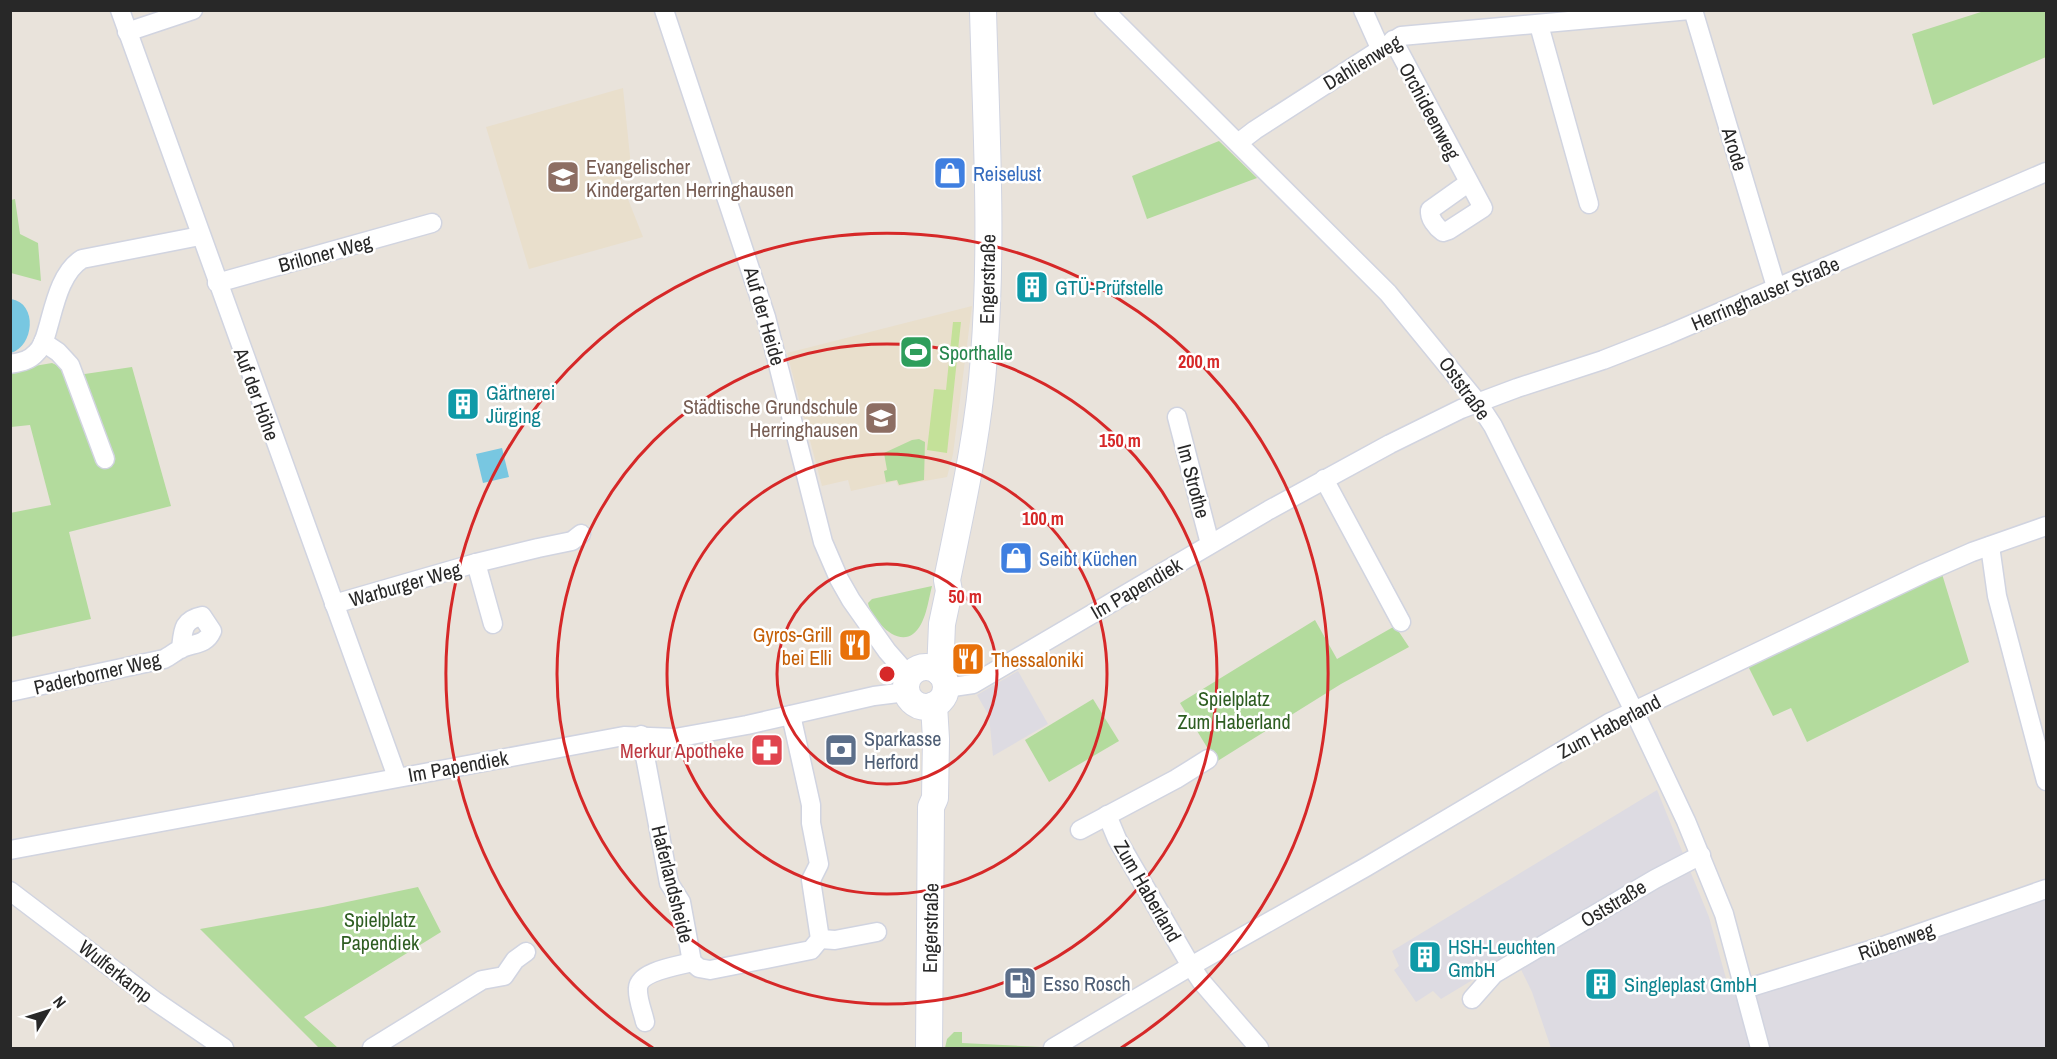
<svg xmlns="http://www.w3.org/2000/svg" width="2057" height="1059" font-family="'Archivo Narrow',sans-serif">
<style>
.industrial{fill:#dddbe2}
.education{fill:#e9dfcc}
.green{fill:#b3db9d}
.pitch{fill:#c4e199}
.water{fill:#78c7e1}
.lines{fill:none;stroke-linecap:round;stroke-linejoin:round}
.minor-casing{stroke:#d1d4e0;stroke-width:21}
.secondary-casing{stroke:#d1d4e0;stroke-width:28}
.minor{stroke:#fff;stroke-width:18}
.secondary{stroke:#fff;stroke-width:26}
.ring{fill:none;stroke:#d62828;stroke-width:3}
.labels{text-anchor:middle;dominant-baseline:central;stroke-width:5;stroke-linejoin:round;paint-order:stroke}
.street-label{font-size:20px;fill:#282828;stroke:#fff}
.education-label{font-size:20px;fill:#785e54;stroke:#fff;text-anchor:start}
.shop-label{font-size:20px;fill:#366cbe;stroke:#fff;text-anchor:start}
.culture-label{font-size:20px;fill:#0d838f;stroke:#fff;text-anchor:start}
.leisure-label{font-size:20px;fill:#27864d;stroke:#fff;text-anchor:start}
.food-label{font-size:20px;fill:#c56008;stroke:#fff;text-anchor:end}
.park-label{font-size:20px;fill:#2e5d21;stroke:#fff}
.service-label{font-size:20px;fill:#4e5e75;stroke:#fff;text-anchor:start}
.health-label{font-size:20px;fill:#be3a42;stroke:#fff;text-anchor:end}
.centre{fill:#d62828;stroke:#fff;stroke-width:3}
.ring-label{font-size:18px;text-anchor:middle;font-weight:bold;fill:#d62828;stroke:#fff;stroke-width:5;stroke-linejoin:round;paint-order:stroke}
</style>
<rect width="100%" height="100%" fill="#e9e3db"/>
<g class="industrial">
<polygon points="1018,671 1048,724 993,756 989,716 977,695"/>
<polygon points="1657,790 1709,917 1730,993 1758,991 2046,894 2046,1048 1551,1048 1532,992 1514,955 1441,999 1433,991 1416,1002 1394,970 1399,966 1392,951"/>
</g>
<g class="education">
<polygon points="623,88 632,176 620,179 643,237 529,269 486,127"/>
<polygon points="972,306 953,454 947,477 898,486 896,481 851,491 848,480 822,486 787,353"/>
</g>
<g class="green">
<polygon points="1984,11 2046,11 2046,57 1933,105 1912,34"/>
<polygon points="1219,141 1257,178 1147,219 1132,176"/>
<polygon points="15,199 20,234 38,243 41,281 11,273 11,200"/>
<polygon points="52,363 78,375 132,367 171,506 69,532 91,619 11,637 10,513 51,505 30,425 11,427 11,370"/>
<polygon points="919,439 925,442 924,480 899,485 897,480 886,482 884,471 887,470 884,453 912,440"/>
<polygon points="1942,574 1969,662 1807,742 1791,708 1773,716 1747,664"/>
<path d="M932,586C928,601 926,624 913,634C896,647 871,618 868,603L872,599Z"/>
<polygon points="1315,620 1337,659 1395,626 1409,647 1341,684 1216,762 1180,703"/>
<polygon points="1093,699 1119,741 1049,782 1025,740"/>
<polygon points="418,887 441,932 304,1017 338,1048 319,1048 200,929 323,907"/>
<polygon points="954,1032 962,1032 962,1043 1042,1047 945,1048 947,1039"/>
</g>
<polygon class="pitch" points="953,322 961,322 947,453 927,450 934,389 946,390"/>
<g class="water">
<path d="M11,299C38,303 34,346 11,353Z"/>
<polygon points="502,448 509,477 483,483 476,454"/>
</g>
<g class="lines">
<g class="minor-casing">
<g id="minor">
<polyline points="120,10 397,777"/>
<polyline points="664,10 766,317 823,542 839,579 851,600 887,651 909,676"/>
<polyline points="1104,10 1388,293 1478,403 1493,426 1530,500 1634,711 1686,821 1724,914 1760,1048"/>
<polyline points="1363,10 1380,48"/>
<polyline points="1693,10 1776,287"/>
<polyline points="1539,25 1589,204"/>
<polyline points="127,32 193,10"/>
<path d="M1393,40L1483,208L1449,230L1443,232C1436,227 1429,218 1430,210L1468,183"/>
<polyline points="1238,143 1255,130 1401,36 1690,10"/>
<polyline points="217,283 432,223"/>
<polyline points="43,342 58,352 70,365 105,459"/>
<path d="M10,364C20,362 29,361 36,353C44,346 46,334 49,324C55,302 62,271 82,259L200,236"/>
<polyline points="1177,417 1210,544"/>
<polyline points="1324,479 1401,622"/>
<polyline points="1990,546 1997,596 2046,781"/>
<polyline points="476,563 493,624"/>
<polyline points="334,604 476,563 538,548 572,541 581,534"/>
<polyline points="946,688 973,684 1269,510 1390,444 1461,409 1517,388 1603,360 1667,335 2046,172"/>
<path d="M10,692L164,659C170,656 176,651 182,648C194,643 206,645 212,631L202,616C182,620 183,631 181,649"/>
<polyline points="641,735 669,883 681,902 692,962 699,968 710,970 811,950 820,939 811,880 819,864 811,823 811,805 791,715"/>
<polyline points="1107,815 1117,839 1191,966 1201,981 1259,1048"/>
<polyline points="1080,830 1176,779 1208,759"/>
<polyline points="10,850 624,736 675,738 747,725 874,696 906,692"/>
<polyline points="10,891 155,1001 224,1048"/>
<polyline points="820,939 835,940 877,932"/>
<polyline points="1745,989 1886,945 2046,889"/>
<polyline points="1472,999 1494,974 1655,879 1701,855"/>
<path d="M645,1022C643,1012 637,999 638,988C639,971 678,966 692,962"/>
<polyline points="372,1048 482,980 504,976 515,960 526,952"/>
<polyline points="1053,1048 1191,966 1366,867 1609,723 1924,573 1972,552 2046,526"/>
</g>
</g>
<g class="secondary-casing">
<g id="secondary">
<circle cx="926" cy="687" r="20"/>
<path d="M940,673L942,624L949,591L947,580C962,506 979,431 984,356C993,241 986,125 983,10"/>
<polyline points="929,1048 931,807 935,798 936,739 934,705"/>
</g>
</g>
<use href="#minor" class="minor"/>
<use href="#secondary" class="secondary"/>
</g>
<g class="ring">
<circle cx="887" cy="674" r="110"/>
<circle cx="887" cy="674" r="220"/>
<circle cx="887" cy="674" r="330"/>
<path d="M653 1048A441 441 0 1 1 1121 1048"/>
</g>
<defs>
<g id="shop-square" transform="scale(1.725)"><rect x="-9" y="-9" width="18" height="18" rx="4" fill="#3f7fe0" stroke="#fff"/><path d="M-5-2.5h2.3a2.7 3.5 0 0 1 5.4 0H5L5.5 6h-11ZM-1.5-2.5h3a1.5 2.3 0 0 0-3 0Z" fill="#fff"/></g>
<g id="school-square" transform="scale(1.725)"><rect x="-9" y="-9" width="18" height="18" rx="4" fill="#8d6e63" stroke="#fff"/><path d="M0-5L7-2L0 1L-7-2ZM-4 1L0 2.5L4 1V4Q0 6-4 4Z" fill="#fff"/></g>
<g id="building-square" transform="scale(1.725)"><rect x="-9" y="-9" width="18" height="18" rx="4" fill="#0f9aa8" stroke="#fff"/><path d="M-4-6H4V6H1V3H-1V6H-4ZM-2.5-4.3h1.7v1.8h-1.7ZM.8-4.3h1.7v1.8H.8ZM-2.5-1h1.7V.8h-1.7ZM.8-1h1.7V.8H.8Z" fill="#fff"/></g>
<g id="stadium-square" transform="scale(1.725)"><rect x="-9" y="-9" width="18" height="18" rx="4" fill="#2e9e5b" stroke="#fff"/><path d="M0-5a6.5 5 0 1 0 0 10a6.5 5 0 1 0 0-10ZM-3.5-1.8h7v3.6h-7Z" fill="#fff"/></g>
<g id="restaurant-square" transform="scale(1.725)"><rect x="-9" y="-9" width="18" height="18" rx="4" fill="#e8710a" stroke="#fff"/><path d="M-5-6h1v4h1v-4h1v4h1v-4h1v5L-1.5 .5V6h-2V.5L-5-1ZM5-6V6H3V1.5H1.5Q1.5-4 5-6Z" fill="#fff"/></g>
<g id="pharmacy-square" transform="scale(1.725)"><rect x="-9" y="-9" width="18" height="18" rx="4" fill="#e0444e" stroke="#fff"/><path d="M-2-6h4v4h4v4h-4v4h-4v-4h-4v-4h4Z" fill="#fff"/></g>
<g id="bank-square" transform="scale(1.725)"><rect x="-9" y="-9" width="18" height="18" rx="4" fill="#5c6f8a" stroke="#fff"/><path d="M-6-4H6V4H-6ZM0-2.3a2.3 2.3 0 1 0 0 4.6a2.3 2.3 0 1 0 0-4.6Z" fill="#fff"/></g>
<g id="fuel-square" transform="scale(1.725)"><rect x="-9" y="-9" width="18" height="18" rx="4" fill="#5c6f8a" stroke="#fff"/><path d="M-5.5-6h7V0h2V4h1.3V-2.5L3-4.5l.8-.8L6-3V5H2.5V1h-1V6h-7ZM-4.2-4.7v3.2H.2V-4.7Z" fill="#fff"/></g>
</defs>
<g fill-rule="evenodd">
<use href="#shop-square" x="950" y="173"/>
<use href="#school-square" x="563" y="177"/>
<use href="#building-square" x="1032" y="287"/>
<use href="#stadium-square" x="916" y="352"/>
<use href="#building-square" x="463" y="404"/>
<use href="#school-square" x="881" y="418"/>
<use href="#shop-square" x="1016" y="558"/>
<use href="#restaurant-square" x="855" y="645"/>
<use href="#restaurant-square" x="968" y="659"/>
<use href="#pharmacy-square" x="767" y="750"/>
<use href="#bank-square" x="841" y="750"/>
<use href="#building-square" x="1425" y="957"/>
<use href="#fuel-square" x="1020" y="983"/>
<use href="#building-square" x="1601" y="984"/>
</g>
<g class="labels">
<g class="street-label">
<text transform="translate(1362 62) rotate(-31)">Dahlienweg</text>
<text transform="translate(1430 111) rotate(62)">Orchideenweg</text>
<text transform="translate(1735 149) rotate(73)">Arode</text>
<text transform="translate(325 253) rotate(-15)">Briloner Weg</text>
<text transform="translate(987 279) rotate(-89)">Engerstraße</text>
<text transform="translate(1765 293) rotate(-23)">Herringhauser Straße</text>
<text transform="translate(765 316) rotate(74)">Auf der Heide</text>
<text transform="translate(1465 388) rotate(54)">Oststraße</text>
<text transform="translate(257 394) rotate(70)">Auf der Höhe</text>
<text transform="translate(1194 481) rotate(75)">Im Strothe</text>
<text transform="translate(405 584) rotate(-16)">Warburger Weg</text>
<text transform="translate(1136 588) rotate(-30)">Im Papendiek</text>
<text transform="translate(97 673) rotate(-13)">Paderborner Weg</text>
<text transform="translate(1609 726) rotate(-28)">Zum Haberland</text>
<text transform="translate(458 766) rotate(-10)">Im Papendiek</text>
<text transform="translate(673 884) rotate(76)">Haferlandsheide</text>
<text transform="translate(1148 891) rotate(60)">Zum Haberland</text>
<text transform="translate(1613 903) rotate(-31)">Oststraße</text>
<text transform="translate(930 928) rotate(-89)">Engerstraße</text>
<text transform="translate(1896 941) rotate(-19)">Rübenweg</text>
<text transform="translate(116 971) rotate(38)">Wulferkamp</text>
</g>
<g class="education-label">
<text x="586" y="166">Evangelischer<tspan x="586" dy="23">Kindergarten Herringhausen</tspan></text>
<text x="858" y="406" text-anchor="end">Städtische Grundschule<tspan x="858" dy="23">Herringhausen</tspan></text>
</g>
<g class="shop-label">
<text x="973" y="173">Reiselust</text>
<text x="1039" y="558">Seibt Küchen</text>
</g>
<g class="culture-label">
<text x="1055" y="287">GTÜ-Prüfstelle</text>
<text x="486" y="392">Gärtnerei<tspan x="486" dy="23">Jürging</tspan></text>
<text x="1448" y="946">HSH-Leuchten<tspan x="1448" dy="23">GmbH</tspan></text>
<text x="1624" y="984">Singleplast GmbH</text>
</g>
<g class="leisure-label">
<text x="939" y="352">Sporthalle</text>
</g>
<g class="food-label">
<text x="832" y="634">Gyros-Grill<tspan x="832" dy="23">bei Elli</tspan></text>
<text x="991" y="659" text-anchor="start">Thessaloniki</text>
</g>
<g class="park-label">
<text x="1234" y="698">Spielplatz<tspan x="1234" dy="23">Zum Haberland</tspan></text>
<text x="380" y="919">Spielplatz<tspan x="380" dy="23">Papendiek</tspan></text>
</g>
<g class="service-label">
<text x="864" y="738">Sparkasse<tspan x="864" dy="23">Herford</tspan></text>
<text x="1043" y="983">Esso Rosch</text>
</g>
<g class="health-label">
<text x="744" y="750">Merkur Apotheke</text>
</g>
</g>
<circle cx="887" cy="674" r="9" class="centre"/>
<g class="ring-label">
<text x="1199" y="368">200 m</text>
<text x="1120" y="447">150 m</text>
<text x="1043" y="525">100 m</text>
<text x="965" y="603">50 m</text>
</g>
<rect width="2057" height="1059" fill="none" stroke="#282828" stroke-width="24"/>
<g transform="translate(48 1011) rotate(52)" stroke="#ffffff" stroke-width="4.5" paint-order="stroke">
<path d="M0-4.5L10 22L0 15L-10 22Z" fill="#282828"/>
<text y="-9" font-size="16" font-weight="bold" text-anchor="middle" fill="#282828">N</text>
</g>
</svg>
